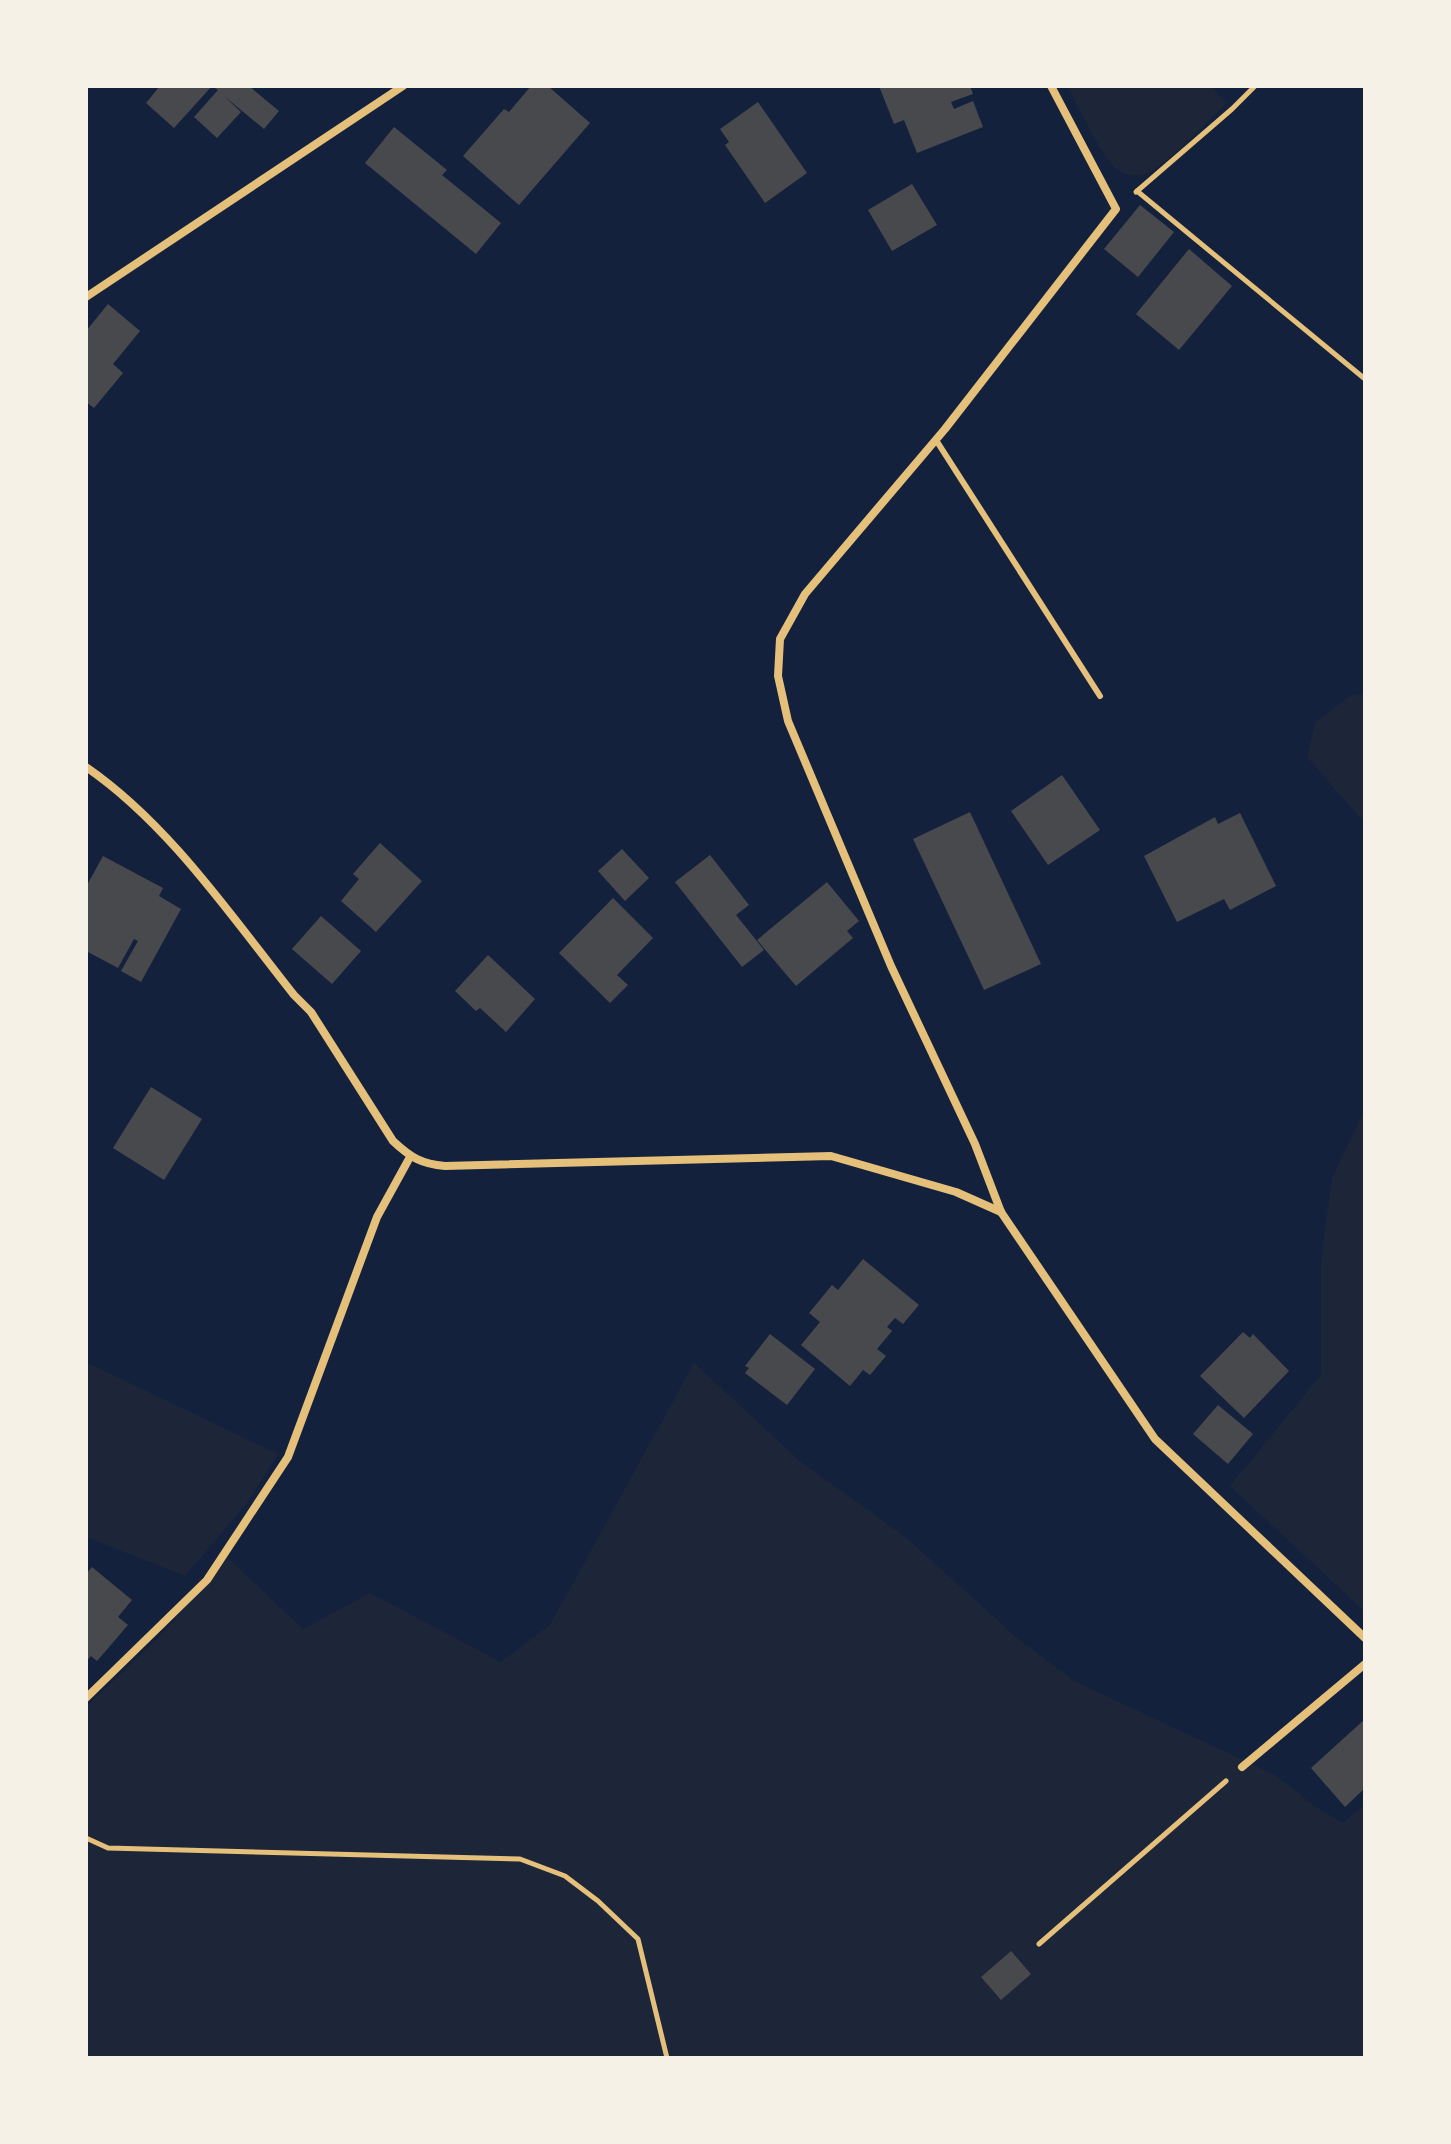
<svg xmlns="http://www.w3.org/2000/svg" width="1451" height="2144" font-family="Ubuntu,sans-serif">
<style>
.green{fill:#1d2539}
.building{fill:#48494c}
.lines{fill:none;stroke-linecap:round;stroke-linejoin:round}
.path{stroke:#e5c07b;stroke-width:5}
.service{stroke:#e5c07b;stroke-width:6}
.minor{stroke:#e5c07b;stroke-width:8}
</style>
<rect width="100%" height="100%" fill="#14213d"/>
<g class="green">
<path d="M1067,86H1211L1226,103C1208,121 1169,163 1148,173C1137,178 1122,175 1114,167C1097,148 1080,109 1067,86Z"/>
<polygon points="1365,694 1365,823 1307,757 1315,722 1350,696"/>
<polygon points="1365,1109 1365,1612 1230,1486 1321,1375 1321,1260 1332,1178"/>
<polygon points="86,1362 278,1454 247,1503 185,1576 86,1537"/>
<polygon points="694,1363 800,1461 908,1539 1017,1638 1074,1681 1275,1775 1316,1807 1343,1823 1365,1804 1365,2058 86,2058 86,1707 162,1634 228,1558 303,1629 370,1593 501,1662 550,1625"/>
</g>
<g class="building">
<polygon points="160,86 212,86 174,128 146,103"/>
<polygon points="217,86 249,86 279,111 264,129 224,96 241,112 217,138 194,117 218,90 215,88"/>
<polygon points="531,86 548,86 590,123 519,205 463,156 504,109 509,112"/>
<polygon points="879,86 970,86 973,94 951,102 954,109 973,101 983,127 917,153 904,120 894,124"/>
<polygon points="758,102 807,173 765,203 725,145 729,142 720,129"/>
<polygon points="394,127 447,170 442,175 501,223 476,254 365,163"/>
<polygon points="912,184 937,225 892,251 868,210"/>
<polygon points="1140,205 1174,232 1138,277 1104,249"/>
<polygon points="1189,249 1232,286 1179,350 1136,314"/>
<polygon points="108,304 140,331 113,364 123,373 94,408 86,402 86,331"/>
<polygon points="1062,775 1100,830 1048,865 1011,811"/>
<polygon points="970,812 1041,964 984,990 913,839"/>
<polygon points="1240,813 1276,886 1230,910 1224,899 1177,922 1144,856 1215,817 1218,824"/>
<polygon points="380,843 422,881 376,932 341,901 359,879 353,874"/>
<polygon points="622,849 649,878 625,901 598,871"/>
<polygon points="710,855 749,905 736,915 764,950 742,967 675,882"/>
<polygon points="103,856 163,888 159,896 181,909 141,982 121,971 138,941 134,939 118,968 86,951 86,887"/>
<polygon points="827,882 859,921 847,931 853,938 796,986 757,940"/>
<polygon points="613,898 653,938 617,975 628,985 610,1003 559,953"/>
<polygon points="321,916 361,951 332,984 292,949"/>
<polygon points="488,955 535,999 506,1032 480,1008 476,1011 455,991"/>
<polygon points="151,1087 202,1119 164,1180 113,1148"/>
<polygon points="863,1259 919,1305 903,1324 895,1318 887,1327 892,1331 877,1349 886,1356 870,1375 863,1370 850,1386 801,1345 820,1322 809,1313 832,1285 838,1290"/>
<polygon points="1243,1332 1250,1338 1253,1334 1289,1371 1244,1418 1200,1376"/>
<polygon points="770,1334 815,1369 787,1405 745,1373 749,1368 745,1366"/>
<polygon points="1218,1405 1253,1434 1228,1464 1193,1434"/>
<polygon points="92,1567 132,1600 118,1617 128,1625 97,1661 91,1656 86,1662 86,1574"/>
<polygon points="1365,1719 1365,1788 1345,1807 1311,1768"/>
<polygon points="1011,1951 1031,1974 1001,2000 981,1977"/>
</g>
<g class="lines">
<g class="path">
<polyline points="1137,191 1365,379"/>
<polyline points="1136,192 1232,109 1255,86"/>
<polyline points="86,1838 108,1848 520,1859 565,1876 598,1901 638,1939 667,2058"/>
<polyline points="1039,1944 1226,1781"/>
</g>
<polyline class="service" points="936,440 1100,696"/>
<g class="minor">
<polyline points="1051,86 1116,209 945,429 805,594 780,639 778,676 788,721 891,966 975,1144 1001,1212 1155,1439 1365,1638"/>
<polyline points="86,297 403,86"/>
<path d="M86,767C169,824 231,916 294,995L311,1012L393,1141C411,1158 422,1164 445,1166L831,1156L956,1192L1001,1212"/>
<polyline points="86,1698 207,1580 288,1457 377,1217 410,1157"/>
<polyline points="1242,1767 1365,1664"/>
</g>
</g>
<rect width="1451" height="2144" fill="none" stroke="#f6f1e7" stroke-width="176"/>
</svg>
